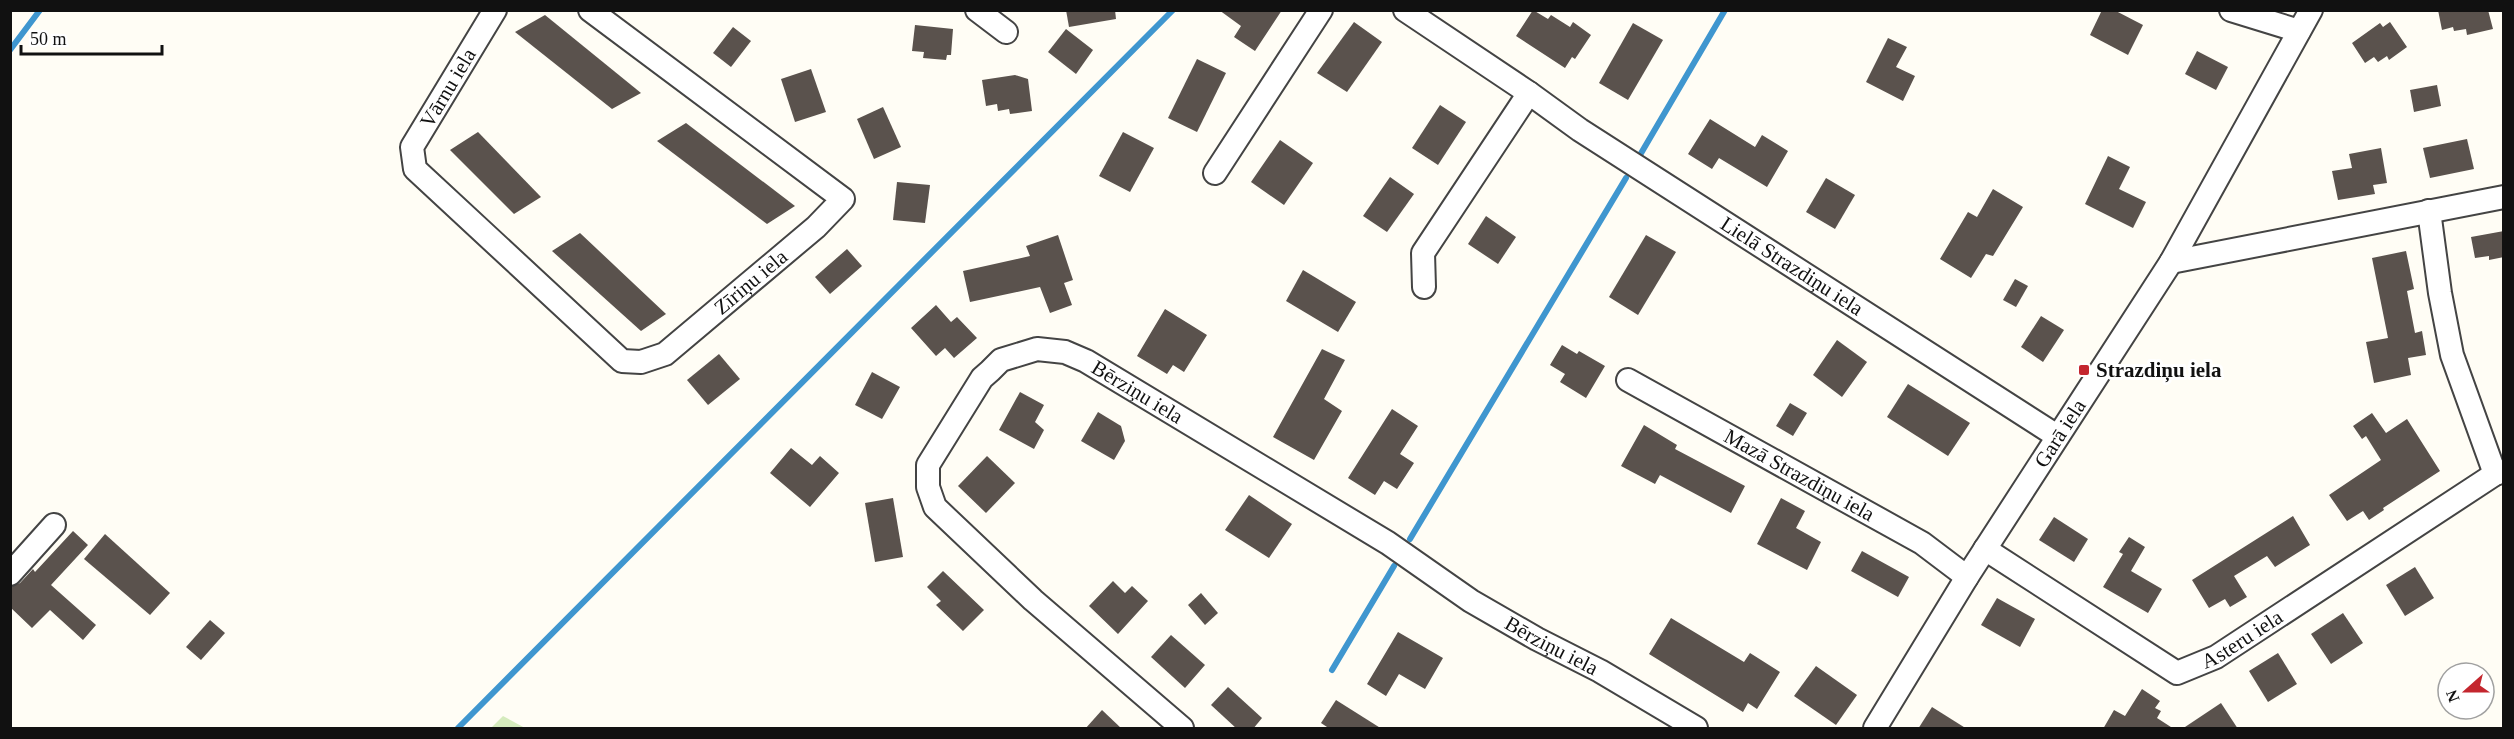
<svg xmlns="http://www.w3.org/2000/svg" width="2514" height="739" font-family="'Times New Roman',serif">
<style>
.green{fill:#d5ebbd}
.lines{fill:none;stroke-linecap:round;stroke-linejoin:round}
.stream{stroke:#3f96cf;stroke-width:6}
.building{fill:#5a524d}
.minor-casing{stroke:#444;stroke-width:26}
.minor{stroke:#fff;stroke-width:22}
.poi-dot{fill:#c4262e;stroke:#fff;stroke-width:2}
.labels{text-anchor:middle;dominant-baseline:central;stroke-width:6;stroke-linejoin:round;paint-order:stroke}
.street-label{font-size:21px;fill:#111;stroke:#fff}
.poi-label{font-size:21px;font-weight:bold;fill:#111;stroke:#fff;text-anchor:start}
</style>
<rect width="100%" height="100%" fill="#fffdf5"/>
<polygon class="green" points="503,716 525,728 491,728"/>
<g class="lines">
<g class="stream">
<polyline points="10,50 40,10"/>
<polyline points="1640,155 1725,10"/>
<polyline points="1410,539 1626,178"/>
<polyline points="1332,670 1394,566"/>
<polyline points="458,728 1173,10"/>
</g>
</g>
<g class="building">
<polygon points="1066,10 1115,10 1116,19 1069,27"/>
<polygon points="1219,10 1282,10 1255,51 1234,37 1241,26"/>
<polygon points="1533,10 1548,19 1551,15 1570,27 1573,22 1591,35 1575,59 1572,57 1565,68 1516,36"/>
<polygon points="2102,10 2114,10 2143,25 2128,55 2090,35"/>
<polygon points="2438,10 2488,10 2493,29 2467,35 2466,29 2454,31 2453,27 2442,30"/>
<polygon points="545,15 641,93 612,109 515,32"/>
<polygon points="1354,22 1382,42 1347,92 1317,73"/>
<polygon points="2390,22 2407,47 2389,60 2387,56 2378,62 2374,57 2365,63 2352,43 2380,23 2383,27"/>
<polygon points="1633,23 1663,40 1628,100 1599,83"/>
<polygon points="915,25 953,29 951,55 947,55 946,60 923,58 924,52 912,51"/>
<polygon points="733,27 751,41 731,67 713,53"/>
<polygon points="1066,29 1093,50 1076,74 1048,52"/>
<polygon points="1888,38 1907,47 1896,67 1915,76 1903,101 1866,82"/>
<polygon points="2197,51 2228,67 2216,90 2185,74"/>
<polygon points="1197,59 1226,73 1197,132 1168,118"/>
<polygon points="811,69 826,112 795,122 781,79"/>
<polygon points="1015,75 1028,79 1032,111 1010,114 1009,109 998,111 997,104 986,106 982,80"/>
<polygon points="2437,85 2441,106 2414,112 2410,90"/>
<polygon points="1440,105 1466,122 1438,165 1412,148"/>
<polygon points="883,107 901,147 874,159 857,119"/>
<polygon points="1710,119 1755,147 1762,135 1788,151 1767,187 1719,158 1712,169 1688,154"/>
<polygon points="686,123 795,206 767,224 657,141"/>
<polygon points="478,132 541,197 514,214 450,150"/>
<polygon points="1123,132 1154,148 1130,192 1099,176"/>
<polygon points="2467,139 2474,169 2430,178 2423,148"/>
<polygon points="1280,140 1313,163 1284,205 1251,182"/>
<polygon points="2381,148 2387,183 2373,185 2375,194 2338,200 2332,171 2352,168 2349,154"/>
<polygon points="2108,156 2130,167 2119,189 2146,202 2133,228 2085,204"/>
<polygon points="1390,177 1414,194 1387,232 1363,216"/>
<polygon points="1826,178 1855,195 1835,229 1806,212"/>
<polygon points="897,182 930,185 925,223 893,220"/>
<polygon points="1993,189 2023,207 1993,256 1986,254 1971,278 1940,259 1968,212 1977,217"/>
<polygon points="1486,216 1516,237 1498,264 1468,244"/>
<polygon points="2504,231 2504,257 2489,260 2489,256 2475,258 2471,237"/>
<polygon points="580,233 666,314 641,331 552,251"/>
<polygon points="1058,235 1073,280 1064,283 1072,305 1050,313 1040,287 970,302 963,271 1030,256 1026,246"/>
<polygon points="1646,235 1676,252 1638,315 1609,297"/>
<polygon points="847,249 862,266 830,294 815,277"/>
<polygon points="2406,251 2414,289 2407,291 2415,333 2422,331 2426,355 2408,358 2411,375 2374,383 2366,342 2388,338 2372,258"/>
<polygon points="1303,270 1356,302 1338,332 1286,301"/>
<polygon points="2015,279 2028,286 2016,307 2003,300"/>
<polygon points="936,305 951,322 957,317 977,338 954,358 945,348 936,356 911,328"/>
<polygon points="1165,309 1207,335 1184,372 1173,365 1167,374 1137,356"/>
<polygon points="2041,316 2064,330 2043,362 2021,347"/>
<polygon points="1837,340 1867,362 1842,397 1813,375"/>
<polygon points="1562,345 1577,354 1579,351 1605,366 1586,398 1560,382 1565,374 1550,365"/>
<polygon points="1322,349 1345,360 1324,399 1342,411 1314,460 1273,437"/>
<polygon points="719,354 740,379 708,405 687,380"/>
<polygon points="872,372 900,387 882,419 855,405"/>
<polygon points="1908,384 1970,423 1948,456 1887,417"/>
<polygon points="1020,392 1044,405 1035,422 1044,430 1034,449 999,430"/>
<polygon points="1790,403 1807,413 1793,436 1776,426"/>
<polygon points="1392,409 1418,426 1400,454 1414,463 1397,489 1384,481 1375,495 1348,478"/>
<polygon points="1098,412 1121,426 1125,441 1114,460 1081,441"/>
<polygon points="2372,413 2386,433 2407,419 2440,471 2383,508 2384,510 2369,520 2363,511 2347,521 2329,495 2381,460 2366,436 2362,439 2353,426"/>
<polygon points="1644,425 1677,445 1675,449 1745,486 1731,513 1660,475 1655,484 1621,466"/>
<polygon points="791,448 812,465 820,456 839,473 810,507 770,473"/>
<polygon points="987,456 1015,483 986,513 958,486"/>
<polygon points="1249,495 1292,524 1269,558 1225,530"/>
<polygon points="893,498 903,557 875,562 865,503"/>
<polygon points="1781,498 1805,511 1796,528 1821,542 1807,570 1757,544"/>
<polygon points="2293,516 2310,545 2275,567 2267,556 2234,576 2247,597 2230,607 2225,599 2209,608 2192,580"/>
<polygon points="2054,517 2088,539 2074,562 2039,540"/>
<polygon points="73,531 88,545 51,585 96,625 83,640 50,610 32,628 10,607 10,587 20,583 33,569 35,572"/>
<polygon points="105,534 170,593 150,615 84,559"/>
<polygon points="2129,537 2145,547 2131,571 2162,589 2148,613 2103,587 2123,554 2119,552"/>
<polygon points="1862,551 1909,577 1898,597 1851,571"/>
<polygon points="2415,567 2434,598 2405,616 2386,585"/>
<polygon points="943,571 984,610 963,631 936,605 941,601 927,587"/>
<polygon points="1113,581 1125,593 1132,586 1148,601 1118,634 1089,606"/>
<polygon points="1201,593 1218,613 1205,625 1188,605"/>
<polygon points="1997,598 2035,619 2020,647 1981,625"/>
<polygon points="2343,613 2363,643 2331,664 2311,634"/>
<polygon points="1671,618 1744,662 1750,653 1780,672 1757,709 1748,703 1743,712 1649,654"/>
<polygon points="210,620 225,633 201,660 186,647"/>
<polygon points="1398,632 1443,658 1425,689 1399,674 1386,696 1367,684"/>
<polygon points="1171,635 1205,665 1185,688 1151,657"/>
<polygon points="2278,653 2297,684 2268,702 2249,671"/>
<polygon points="1816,666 1857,695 1836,725 1794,696"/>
<polygon points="1228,687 1262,718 1253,729 1237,729 1211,705"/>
<polygon points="2142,689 2160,701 2155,708 2161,711 2157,718 2174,729 2103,729 2114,710 2125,716"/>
<polygon points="1336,700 1382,729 1330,729 1321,723"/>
<polygon points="2221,703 2238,729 2182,729"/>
<polygon points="1932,707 1967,729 1918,729"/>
<polygon points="1102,710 1122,729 1085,729"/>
</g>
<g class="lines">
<g class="minor-casing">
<g id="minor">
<path id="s1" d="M495,10L412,147L415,169L622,361L641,362L665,354L816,227L843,199L590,10"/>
<polyline points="977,10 1006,32"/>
<path id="s2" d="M1405,10L1529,93L1580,130L2057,436"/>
<polyline points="2231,10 2299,31"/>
<polyline points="1215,173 1321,10"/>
<polyline points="2429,211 2440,293 2452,355 2495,474"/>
<polyline points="2171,262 2504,197"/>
<polyline points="1424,287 1423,253 1529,93"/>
<path id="s3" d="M1628,380L1922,543L1967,577"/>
<path id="s4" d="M1985,549L2177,673L2216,657L2495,474L2504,471"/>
<polyline points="10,574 54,525"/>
<path id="s5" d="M1182,728L1033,600L935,507L928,487V465L982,378L990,371L1001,360L1037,349L1065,352L1086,361L1388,543L1471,601L1537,639L1600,671L1696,728"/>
<path id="s6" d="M1875,728L1967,577L2171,262L2311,10"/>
</g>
</g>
<use href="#minor" class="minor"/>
</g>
<rect class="poi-dot" x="2078" y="364" width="12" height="12" rx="3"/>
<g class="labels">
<g class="street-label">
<text transform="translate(448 88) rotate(-59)">Vārnu iela</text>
<text stroke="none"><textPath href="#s2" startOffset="464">Lielā Strazdiņu iela</textPath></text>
<text stroke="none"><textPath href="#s1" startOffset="621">Zīriņu iela</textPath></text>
<text stroke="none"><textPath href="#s5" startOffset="652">Bērziņu iela</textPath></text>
<text stroke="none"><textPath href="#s6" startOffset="348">Garā iela</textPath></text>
<text stroke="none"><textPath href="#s3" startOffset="196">Mazā Strazdiņu iela</textPath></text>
<text stroke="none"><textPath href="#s4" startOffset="302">Asteru iela</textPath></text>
<text stroke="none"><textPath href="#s5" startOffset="1138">Bērziņu iela</textPath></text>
</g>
<g class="poi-label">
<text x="2096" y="370">Strazdiņu iela</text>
</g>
</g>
<rect width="2514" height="739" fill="none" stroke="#111111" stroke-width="24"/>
<g transform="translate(2466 691) rotate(249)"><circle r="28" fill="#ffffff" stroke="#a0a0a0" stroke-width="1.5"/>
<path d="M0-4.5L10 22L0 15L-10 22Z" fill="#c4262e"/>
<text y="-9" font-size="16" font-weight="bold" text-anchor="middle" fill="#111111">N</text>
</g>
<path d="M21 45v9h141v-9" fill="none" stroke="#111111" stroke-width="3"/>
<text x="30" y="45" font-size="18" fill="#111111" stroke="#ffffff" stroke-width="4.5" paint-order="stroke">50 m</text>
</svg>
